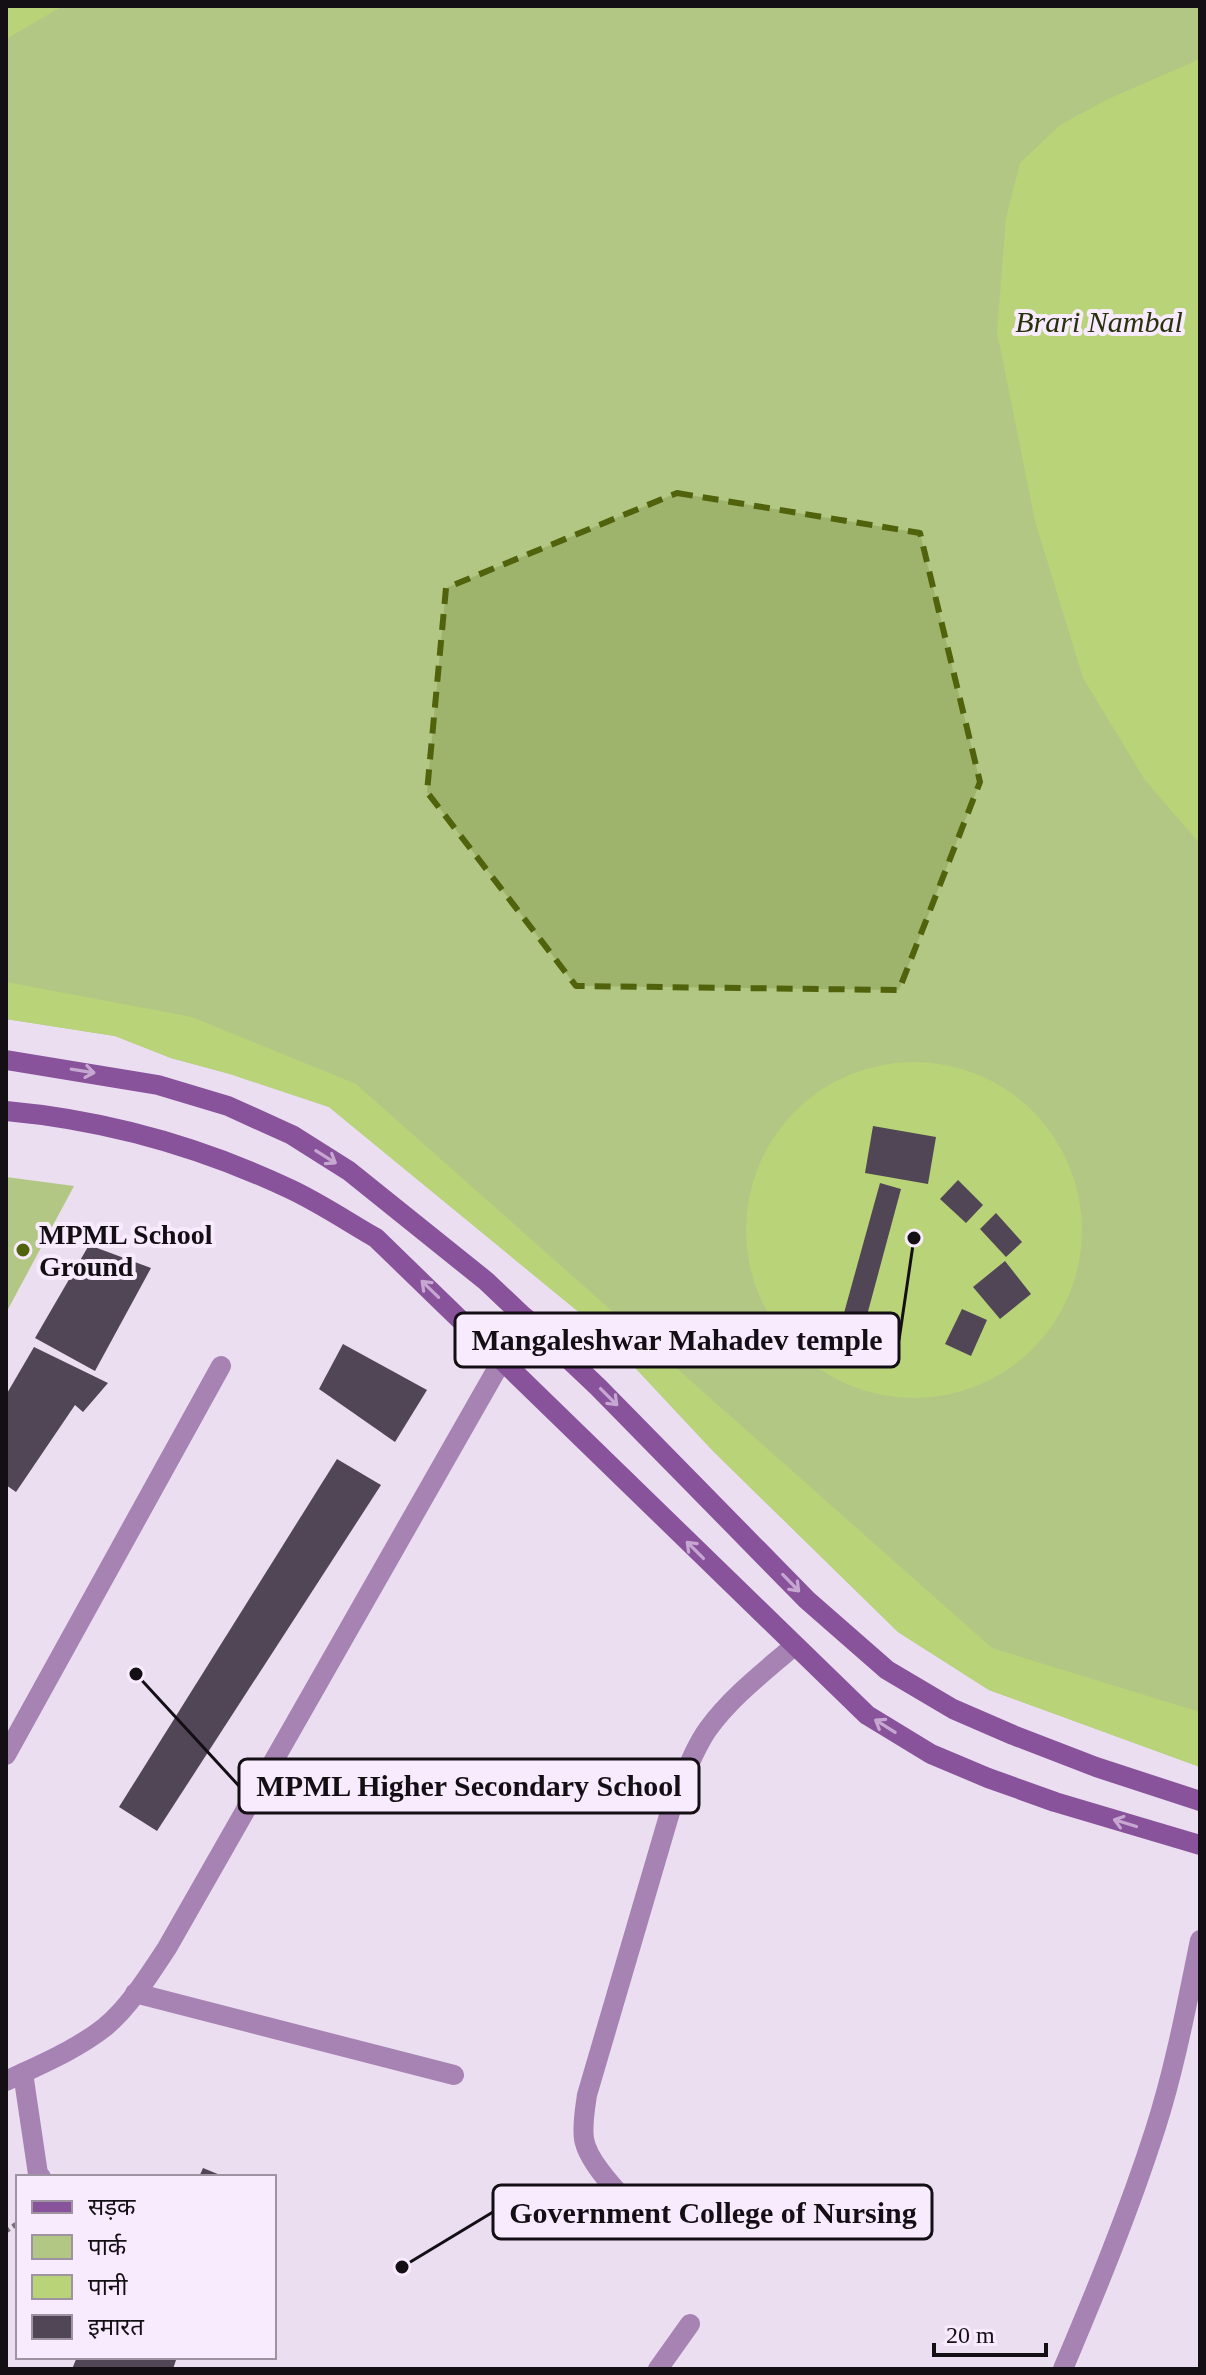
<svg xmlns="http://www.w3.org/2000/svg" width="1206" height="2375" font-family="'Times New Roman','Noto Sans Devanagari',serif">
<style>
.green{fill:#b2c784}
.water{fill:#b9d378}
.building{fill:#514655}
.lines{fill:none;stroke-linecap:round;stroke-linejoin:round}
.path{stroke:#7a717c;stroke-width:5;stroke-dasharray:4 4;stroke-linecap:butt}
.lane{stroke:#a783b4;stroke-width:20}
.street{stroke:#a783b4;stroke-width:20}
.secondary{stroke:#88539b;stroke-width:20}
.oneway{stroke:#c6a7d1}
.marked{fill:#50630c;fill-opacity:0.2;stroke:#50630c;stroke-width:6;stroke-dasharray:16 10;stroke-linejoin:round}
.poi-dot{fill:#50630c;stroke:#f8ebfe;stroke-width:3}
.labels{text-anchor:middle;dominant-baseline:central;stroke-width:8;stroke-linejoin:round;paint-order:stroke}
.poi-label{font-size:28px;font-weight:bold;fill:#140f15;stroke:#f8ebfe;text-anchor:start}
.water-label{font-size:30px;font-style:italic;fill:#27310a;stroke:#f8ebfe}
.leader{fill:none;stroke:#140f15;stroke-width:3}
.callout-dot{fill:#140f15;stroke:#f8ebfe;stroke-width:3}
.callout{fill:#f8ebfe;stroke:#140f15;stroke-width:3}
.callout-label{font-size:30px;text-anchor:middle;font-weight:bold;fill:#140f15}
</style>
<rect width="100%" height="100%" fill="#ebdef0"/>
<g class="green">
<polygon points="6,6 1200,6 1200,1767 989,1690 898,1632 713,1451 597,1327 329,1107 230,1074 171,1058 115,1036 6,1019"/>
<polygon points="6,1177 74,1186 6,1313"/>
</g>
<g class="water">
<polygon points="6,6 63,6 6,39"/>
<polygon points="1200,59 1200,844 1145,780 1083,678 1035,521 997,332 1006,218 1020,163 1060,125 1108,99"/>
<polygon points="6,982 192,1017 356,1084 992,1648 1200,1712 1200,1767 989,1690 898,1632 713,1451 597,1327 329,1107 230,1074 171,1058 115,1036 6,1019"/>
<circle cx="914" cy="1230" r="168"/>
</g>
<g class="building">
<polygon points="873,1126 936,1137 928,1184 865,1173"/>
<polygon points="958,1180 983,1205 966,1223 940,1199"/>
<polygon points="880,1183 901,1189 866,1319 844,1313"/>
<polygon points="996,1213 1022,1242 1006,1257 980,1229"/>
<polygon points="89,1245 151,1268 95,1371 35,1338"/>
<polygon points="1005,1261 1031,1294 1000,1319 973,1287"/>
<polygon points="962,1309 987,1320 971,1356 945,1344"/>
<polygon points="343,1344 427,1390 395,1442 319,1389"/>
<polygon points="34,1347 108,1383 83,1412 75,1405 16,1492 6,1485 6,1395"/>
<polygon points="337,1459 381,1485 157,1831 119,1807"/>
<polygon points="203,2168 225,2177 199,2177"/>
<polygon points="77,2357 177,2357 173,2369 72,2369"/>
</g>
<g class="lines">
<polyline class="path" points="6,2231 18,2223"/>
<g class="lane">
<polyline points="6,1755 221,1366"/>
<polyline points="23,2073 38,2174 41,2177"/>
</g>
<g class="street">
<polyline points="135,1993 454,2075"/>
<path d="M6,2081C39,2065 76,2050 105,2027C130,2006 149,1975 167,1948L526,1318"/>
<path d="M639,2216C623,2197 588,2164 584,2139C582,2124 585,2109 587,2095L673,1802C684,1778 693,1750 708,1729C731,1697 764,1672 794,1646"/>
<polyline points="658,2369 690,2324"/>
<path d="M1063,2369C1096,2291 1129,2211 1155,2130C1175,2068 1187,2003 1200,1940"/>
</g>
<g class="secondary">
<polyline points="6,1060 158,1085 228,1106 292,1135 349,1171 486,1281 598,1387 807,1600 887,1670 953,1709 1013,1735 1096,1767 1200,1801"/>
<path d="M6,1111C105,1120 201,1147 290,1189C320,1203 348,1222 376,1238L867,1715L931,1754L988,1778L1055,1802L1200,1845"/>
</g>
</g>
<defs><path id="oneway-shaft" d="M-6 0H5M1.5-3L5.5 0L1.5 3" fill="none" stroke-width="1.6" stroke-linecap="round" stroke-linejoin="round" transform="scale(2)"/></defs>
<g class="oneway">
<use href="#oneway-shaft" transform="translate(83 1071) rotate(9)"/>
<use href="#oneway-shaft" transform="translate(326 1157) rotate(32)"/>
<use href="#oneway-shaft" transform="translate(430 1289) rotate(-136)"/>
<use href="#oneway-shaft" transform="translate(609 1397) rotate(45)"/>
<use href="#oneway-shaft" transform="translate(695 1550) rotate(-135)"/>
<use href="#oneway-shaft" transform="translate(791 1583) rotate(46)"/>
<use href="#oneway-shaft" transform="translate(885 1726) rotate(-148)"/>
<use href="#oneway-shaft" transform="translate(1125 1823) rotate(-163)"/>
</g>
<path class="marked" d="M677,493L920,533L980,782L899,990L576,986L427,792L446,588Z"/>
<circle class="poi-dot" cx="23" cy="1250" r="8"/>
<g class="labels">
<g class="poi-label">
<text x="39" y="1234">MPML School<tspan x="39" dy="32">Ground</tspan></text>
</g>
<g class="water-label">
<text x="1099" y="321">Brari Nambal</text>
</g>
</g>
<path class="leader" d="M914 1238L899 1340M136 1674L239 1786M402 2267L493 2212"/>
<g class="callout-dot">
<circle cx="914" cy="1238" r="8"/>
<circle cx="136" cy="1674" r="8"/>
<circle cx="402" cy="2267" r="8"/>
</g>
<g class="callout">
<rect x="455" y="1313" width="444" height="54" rx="8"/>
<rect x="239" y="1759" width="460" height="54" rx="8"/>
<rect x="493" y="2185" width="439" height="54" rx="8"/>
</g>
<g class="callout-label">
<text x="677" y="1350">Mangaleshwar Mahadev temple</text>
<text x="469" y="1796">MPML Higher Secondary School</text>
<text x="713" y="2223">Government College of Nursing</text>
</g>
<rect width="1206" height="2375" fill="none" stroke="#140f15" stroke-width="16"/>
<rect x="16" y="2175" width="260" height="184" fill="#f8ebfe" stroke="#9d93a1" stroke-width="2"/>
<rect x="32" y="2201" width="40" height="12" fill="#88539b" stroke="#9d93a1" stroke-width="2"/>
<text x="88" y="2215" font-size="24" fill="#140f15">सड़क</text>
<rect x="32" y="2235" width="40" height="24" fill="#b2c784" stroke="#9d93a1" stroke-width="2"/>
<text x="88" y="2255" font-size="24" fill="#140f15">पार्क</text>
<rect x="32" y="2275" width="40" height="24" fill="#b9d378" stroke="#9d93a1" stroke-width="2"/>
<text x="88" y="2295" font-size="24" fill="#140f15">पानी</text>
<rect x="32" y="2315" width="40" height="24" fill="#514655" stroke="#9d93a1" stroke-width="2"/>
<text x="88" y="2335" font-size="24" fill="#140f15">इमारत</text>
<path d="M934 2343v12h112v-12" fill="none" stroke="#140f15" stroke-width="4"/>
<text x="946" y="2343" font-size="24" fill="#140f15" stroke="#f8ebfe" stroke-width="6" paint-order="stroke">20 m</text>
</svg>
